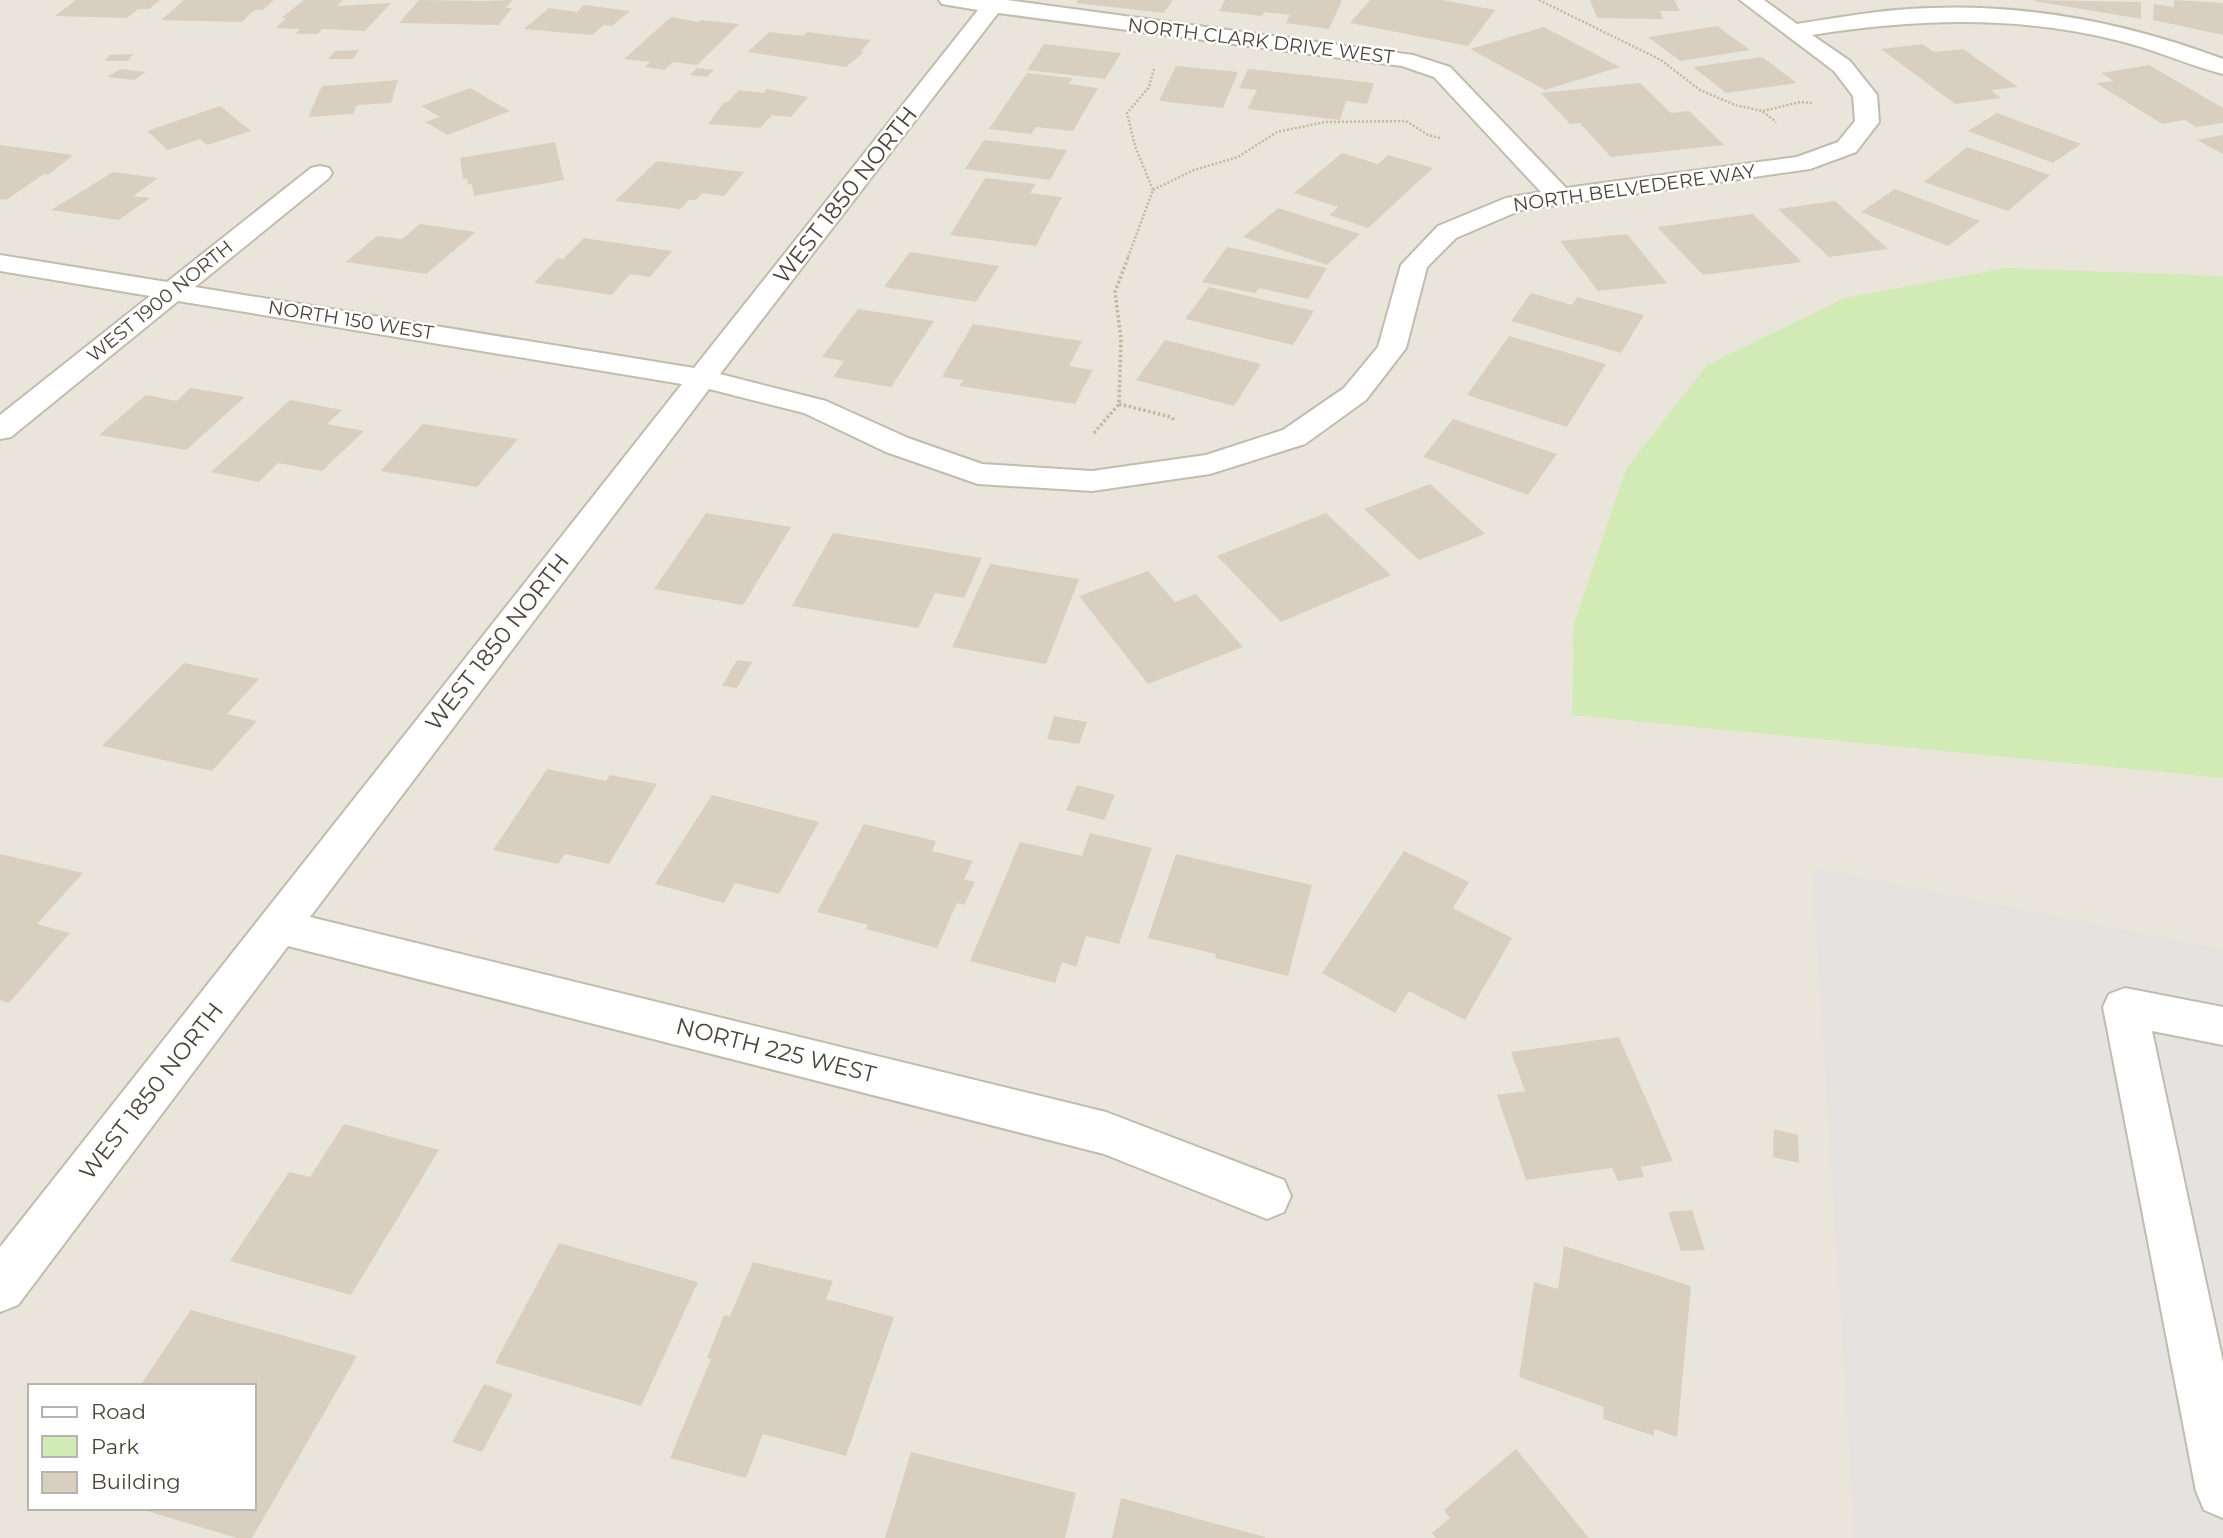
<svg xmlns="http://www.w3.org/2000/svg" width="2223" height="1538" font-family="Montserrat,sans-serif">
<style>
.residential{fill:#eae5da;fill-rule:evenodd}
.green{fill:#d2eab5}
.parking{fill:#e5e3e0}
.building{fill:#d8cfc1}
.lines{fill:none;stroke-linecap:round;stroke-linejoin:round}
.minor-casing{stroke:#c2bbae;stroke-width:4}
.path-far1{stroke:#c4b79f;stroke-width:2.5;stroke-dasharray:2 2;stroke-linecap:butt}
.path{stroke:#c4b79f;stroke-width:3.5;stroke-dasharray:2.5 2.5;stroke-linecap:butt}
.minor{fill:#fff;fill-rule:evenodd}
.labels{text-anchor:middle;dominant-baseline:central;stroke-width:5;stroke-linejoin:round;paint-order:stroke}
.far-street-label{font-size:19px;fill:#4b4439;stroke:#fff}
.street-label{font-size:23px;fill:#4b4439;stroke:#fff}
</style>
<rect width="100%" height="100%" fill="#f6f3ec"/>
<path class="residential" d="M0,0H2223V1538H0ZM30,1386H254V1508H30Z"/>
<polygon class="green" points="2006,268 2223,276 2223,778 1572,715 1574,624 1626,469 1707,365 1845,298"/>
<polygon class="parking" points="1812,867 2223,949 2223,1538 1855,1538"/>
<g class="building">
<polygon points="76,0 160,0 149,9 138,9 127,18 55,16"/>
<polygon points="184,0 274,0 263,10 254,10 242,22 161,20"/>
<polygon points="304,0 343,0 337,6 391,3 365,31 322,29 318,34 296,34 300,29 276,28 286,18 281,18"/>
<polygon points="419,0 487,1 513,0 506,8 512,8 499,25 399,23"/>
<polygon points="1078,0 1173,0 1164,13 1076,3"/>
<polygon points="1225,0 1342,0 1329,29 1286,23 1290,15 1264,12 1262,16 1219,11"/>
<polygon points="1370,0 1442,0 1495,10 1468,46 1350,23"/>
<polygon points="1590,0 1674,0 1680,11 1660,11 1663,19 1597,18"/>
<polygon points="2035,0 2141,2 2141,19 2034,1"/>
<polygon points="2174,0 2223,3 2223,35 2153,20 2154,4 2173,7"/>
<polygon points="584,5 630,11 612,26 604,25 592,35 524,29 549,8 577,12"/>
<polygon points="671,17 698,22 701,20 739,24 697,65 673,62 664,70 645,67 650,62 624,59"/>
<polygon points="1717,26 1750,50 1680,61 1648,37"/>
<polygon points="1544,27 1584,48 1620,67 1545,90 1470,49"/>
<polygon points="769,32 803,36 807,32 871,40 861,51 864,52 846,67 748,52"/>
<polygon points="1044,44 1121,53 1105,79 1027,70"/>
<polygon points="1922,44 1934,52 1963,49 2018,87 1991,90 2001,98 1955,104 1881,49"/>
<polygon points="359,50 353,59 328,59 335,51"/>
<polygon points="133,54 128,61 104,61 110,55"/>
<polygon points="1762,57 1797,83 1726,93 1693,67"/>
<polygon points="2149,65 2223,108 2223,123 2196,127 2185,120 2162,124 2096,83 2114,81 2101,73"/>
<polygon points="1176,66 1238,72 1223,108 1159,101"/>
<polygon points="697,68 714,70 707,77 690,75"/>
<polygon points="120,69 146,72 134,80 107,77"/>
<polygon points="1248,69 1305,75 1374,83 1367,104 1346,101 1340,120 1247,109 1257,90 1239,88"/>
<polygon points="1027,73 1072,78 1069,84 1098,88 1073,131 1036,127 1031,134 989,129"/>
<polygon points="398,80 391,103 357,105 353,114 308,117 322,86"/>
<polygon points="1640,83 1671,113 1689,111 1724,145 1611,157 1580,123 1570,124 1541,93"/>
<polygon points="470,88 510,111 448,135 425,122 440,117 421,106"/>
<polygon points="767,89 808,97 791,117 772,115 760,128 708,124 724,102 728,102 739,90 764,93"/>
<polygon points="220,106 251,131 207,145 200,139 168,150 147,131"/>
<polygon points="1997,113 2081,144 2053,163 1968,131"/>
<polygon points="2223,135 2223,154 2197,140"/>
<polygon points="984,140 1067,150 1050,180 965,169"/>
<polygon points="555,142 564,180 474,196 472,184 468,185 467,179 463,179 460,158"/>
<polygon points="0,145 1,145 73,155 48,175 44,174 6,200 0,199"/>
<polygon points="1967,147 2050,175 2008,211 1924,182"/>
<polygon points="1342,153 1378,164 1388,155 1433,168 1368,228 1329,215 1338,207 1294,193"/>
<polygon points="657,161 744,172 724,196 702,193 696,200 689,200 680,209 615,201"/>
<polygon points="113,172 158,178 133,196 150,198 119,220 51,210"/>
<polygon points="985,178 1036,184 1030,193 1062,197 1036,246 950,235"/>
<polygon points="1895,189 1980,221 1948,246 1861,212"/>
<polygon points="1835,201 1888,249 1829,257 1778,209"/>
<polygon points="1278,208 1360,234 1327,265 1243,237"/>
<polygon points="1753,214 1802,262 1703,275 1657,227"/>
<polygon points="420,224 476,232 426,274 346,262 377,236 402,239"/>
<polygon points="1627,234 1667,283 1598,291 1560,241"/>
<polygon points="584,238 672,251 650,277 630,274 612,295 534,283 558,258 563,259"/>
<polygon points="1227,247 1327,268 1308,299 1259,288 1255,293 1202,282"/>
<polygon points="910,252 999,266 976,302 884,287"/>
<polygon points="1209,287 1314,311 1293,345 1185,319"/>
<polygon points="1531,293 1572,305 1577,297 1644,315 1621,353 1511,321"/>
<polygon points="858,309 934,321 891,387 833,377 844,361 822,357"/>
<polygon points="973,324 1082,341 1069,366 1093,370 1075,404 959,386 963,380 942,377"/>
<polygon points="1509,336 1606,364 1567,427 1467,395"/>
<polygon points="1165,340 1261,364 1234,406 1136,380"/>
<polygon points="190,388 245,397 186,450 99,435 146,395 177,401"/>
<polygon points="290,400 342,410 327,424 364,431 322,471 278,463 259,482 211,472"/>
<polygon points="1453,419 1557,454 1528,495 1423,457"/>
<polygon points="423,424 518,439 477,487 380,471"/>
<polygon points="1430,484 1485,534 1419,560 1364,509"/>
<polygon points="706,513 791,527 743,605 654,589"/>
<polygon points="1326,513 1391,575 1281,622 1217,556"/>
<polygon points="833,533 899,544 982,558 964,598 935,593 918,628 792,606"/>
<polygon points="990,564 1079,579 1046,664 952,647"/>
<polygon points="1148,571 1175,602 1196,594 1243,647 1148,684 1079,596"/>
<polygon points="737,660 752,662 737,688 722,686"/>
<polygon points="184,663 259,679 227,714 257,721 212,771 102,746"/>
<polygon points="1054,716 1087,722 1079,744 1047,739"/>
<polygon points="547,769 606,781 610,775 657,784 609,864 565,854 558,864 493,850"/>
<polygon points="1077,785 1115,795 1104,820 1066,810"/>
<polygon points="712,795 819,822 779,894 735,883 724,903 655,884"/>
<polygon points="864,824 936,841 932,851 973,861 964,879 975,882 964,905 957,903 937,948 866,929 868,925 817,912"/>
<polygon points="1090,833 1152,848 1119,944 1086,936 1076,967 1062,962 1055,983 970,961 1020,842 1082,856"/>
<polygon points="1404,851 1469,882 1453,908 1512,938 1465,1020 1409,991 1395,1013 1322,973"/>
<polygon points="0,854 83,873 37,924 70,933 9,1003 0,1000"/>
<polygon points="1176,854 1312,885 1288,976 1215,958 1216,954 1148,938"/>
<polygon points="1619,1037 1673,1161 1641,1167 1644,1177 1618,1181 1612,1168 1526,1180 1497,1095 1525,1091 1511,1052"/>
<polygon points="344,1124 439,1150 351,1295 230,1261 289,1172 310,1177"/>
<polygon points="1774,1129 1798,1135 1799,1163 1773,1157"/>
<polygon points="1692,1210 1705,1250 1681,1251 1668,1212"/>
<polygon points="559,1243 698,1282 641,1406 495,1363"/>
<polygon points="1564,1246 1691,1286 1677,1437 1654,1429 1654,1436 1603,1419 1604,1407 1519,1377 1534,1282 1558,1289"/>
<polygon points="753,1262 833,1281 826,1299 894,1317 846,1456 763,1434 746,1478 670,1458 711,1359 707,1358 724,1315 730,1316"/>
<polygon points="191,1310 357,1356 252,1538 237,1538 140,1509 254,1508 254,1386 140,1386"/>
<polygon points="484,1384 513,1394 482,1452 452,1442"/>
<polygon points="1516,1449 1589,1538 1436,1538 1432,1533 1450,1518 1444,1510"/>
<polygon points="911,1452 1076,1493 1065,1538 885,1538"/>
<polygon points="1121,1498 1265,1537 1265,1538 1112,1538"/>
</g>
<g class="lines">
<g class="minor-casing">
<g id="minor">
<path d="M939,0H1007L1413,55L1450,67L1566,188L1797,157L1838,142L1855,121L1853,96L1834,71L1740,0H1764L1797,24C1841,17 1885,9 1930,8C2030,4 2130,24 2223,59V74C2187,65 2152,48 2116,40C2014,15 1915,19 1812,35L1850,61L1873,90L1877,95L1879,122L1856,152L1810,169L1521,210L1456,238L1427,267L1406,348L1366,400L1305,444L1210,474L1092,491L978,484L886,452L804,413L709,389L310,917L1106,1112L1284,1180L1291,1196L1284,1212L1267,1219L1104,1154L288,946L18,1305L0,1312V1247L682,384L178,301L11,437L0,439V415L150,296L0,271V255L167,282L311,168L320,166L329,168L332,173L329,178L195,287L694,368L978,10L942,4ZM998,13L1402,66L1434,77L1541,192L1506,198L1438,226L1401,265L1378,347L1344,388L1283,430L1206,455L1092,471L982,464L908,438L826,401L720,374Z"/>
<polygon points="2125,988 2223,1007 2223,1045 2152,1031 2223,1362 2223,1518 2204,1510 2196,1491 2103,1007 2109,994"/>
</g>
</g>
<g class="path-far1">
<polyline points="1539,0 1661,60 1700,90 1735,105 1762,111 1776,122"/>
<polyline points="1763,111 1800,102 1813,103"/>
<polyline points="1153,190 1194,170 1238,157 1277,132 1325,122 1406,121 1428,135 1440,138"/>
<polyline points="1128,257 1153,190 1135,146 1127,113 1149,87 1154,69"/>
</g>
<g class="path">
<polyline points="1119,404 1171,417 1175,421"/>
<polyline points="1094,433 1119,404 1121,339 1115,292 1129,255"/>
</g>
<use href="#minor" class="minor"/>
</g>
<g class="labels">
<g class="far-street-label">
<text transform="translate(1261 41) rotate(7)">NORTH CLARK DRIVE WEST</text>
<text transform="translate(1634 188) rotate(-8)">NORTH BELVEDERE WAY</text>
<text transform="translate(160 301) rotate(-39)">WEST 1900 NORTH</text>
<text transform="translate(351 320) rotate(9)">NORTH 150 WEST</text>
</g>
<g class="street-label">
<text transform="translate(845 195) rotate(-52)">WEST 1850 NORTH</text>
<text transform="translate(497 642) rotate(-52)">WEST 1850 NORTH</text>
<text transform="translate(776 1050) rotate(14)">NORTH 225 WEST</text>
<text transform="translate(151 1091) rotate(-52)">WEST 1850 NORTH</text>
</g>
</g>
<rect x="28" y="1384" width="228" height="126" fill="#ffffff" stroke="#b7b4b0" stroke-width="2"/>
<rect x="42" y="1407" width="35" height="10" fill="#ffffff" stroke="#b7b4b0" stroke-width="2"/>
<text x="91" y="1419" font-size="21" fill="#4b4439">Road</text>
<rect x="42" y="1436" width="35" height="21" fill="#d2eab5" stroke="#b7b4b0" stroke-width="2"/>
<text x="91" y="1454" font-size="21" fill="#4b4439">Park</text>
<rect x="42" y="1472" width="35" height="21" fill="#d8cfc1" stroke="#b7b4b0" stroke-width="2"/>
<text x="91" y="1489" font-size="21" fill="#4b4439">Building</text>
</svg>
